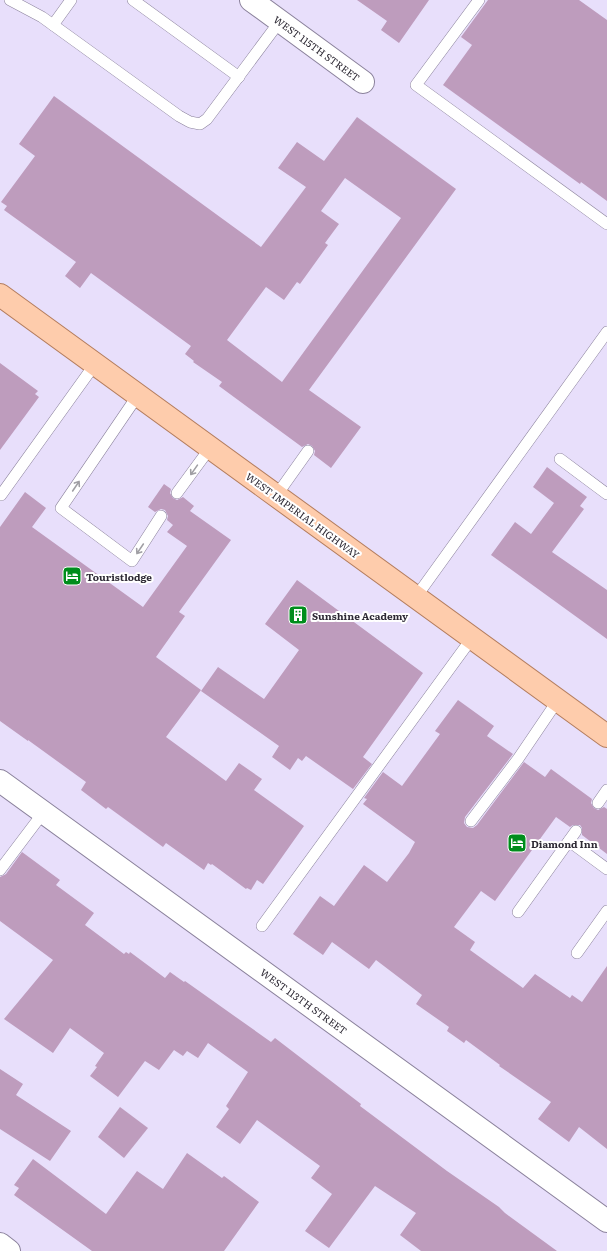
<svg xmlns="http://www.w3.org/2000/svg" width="607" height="1251" font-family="Literata,serif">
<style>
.building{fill:#be9cbd;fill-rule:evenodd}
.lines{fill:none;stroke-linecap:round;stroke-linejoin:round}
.lane-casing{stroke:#8b829c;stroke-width:12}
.street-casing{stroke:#8b829c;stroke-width:24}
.primary-casing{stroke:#b47d5e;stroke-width:24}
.lane{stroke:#fff;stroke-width:11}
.street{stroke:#fff;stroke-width:22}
.primary{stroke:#feccac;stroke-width:22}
.oneway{stroke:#a09fa4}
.labels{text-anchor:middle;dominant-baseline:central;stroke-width:4;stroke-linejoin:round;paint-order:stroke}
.street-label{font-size:10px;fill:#2d2934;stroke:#fff}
.poi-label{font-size:10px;font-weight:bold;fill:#2d2934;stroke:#fff;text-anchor:start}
</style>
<rect width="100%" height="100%" fill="#e8dffb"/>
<g class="building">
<polygon points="357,0 429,0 399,43 381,30 387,21"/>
<polygon points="488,0 579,0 607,20 607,201 581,182 580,184 443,85 472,45 461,37"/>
<path d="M54,96L261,247L306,187L278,168L297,142L324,161L357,117L456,189L309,390L361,427L331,468L314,455L315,451L312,446L308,444L302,447L219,386L222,382L193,362L194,361L185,354L191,346L91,273L80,288L65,276L76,262L4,210L7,206L1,202L35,156L19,144ZM345,178L401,218L282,382L227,340L266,287L284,300L297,282L300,284L328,245L325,243L339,224L321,211Z"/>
<polygon points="0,363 38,391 35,394 39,397 0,450"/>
<polygon points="547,467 587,497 580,506 584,509 552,552 607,590 607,639 491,555 515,522 531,534 554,503 533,487"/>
<polygon points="164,484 171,489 170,493 173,498 177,500 183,497 194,506 190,511 231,540 179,612 185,616 156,657 201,690 166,737 226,781 239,763 262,779 254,790 304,826 263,884 257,880 251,890 247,888 246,889 212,864 211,865 208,863 204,870 166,843 163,847 108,807 106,809 81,790 86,782 28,740 28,741 0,721 0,527 25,492 46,508 32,527 143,607 187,546 167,532 173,525 167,520 168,516 165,510 161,509 155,512 148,507"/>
<polygon points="297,580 423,673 363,757 372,764 353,789 306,756 302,761 298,758 290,770 272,757 279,746 201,691 218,667 264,699 299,650 265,624"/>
<polygon points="458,700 494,726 487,736 513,754 465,817 464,823 467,827 473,828 477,825 524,762 545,777 551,769 592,799 591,803 594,808 598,810 604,807 607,809 607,854 582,835 582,828 580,825 573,825 570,827 556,817 495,901 481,891 454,927 475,942 470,950 523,988 535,974 570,998 572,995 582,1002 607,966 607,1149 579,1127 569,1142 538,1119 551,1102 499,1066 500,1065 466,1040 464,1043 447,1031 449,1027 416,1004 422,995 376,960 369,969 332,942 323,955 293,934 320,896 334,906 364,865 387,882 409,853 415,842 363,804 367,799 364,798 383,772 402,786 440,734 435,731"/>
<polygon points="22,852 60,880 56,885 94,913 85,925 124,954 126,952 129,954 130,952 165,978 170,972 184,982 185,981 271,1042 275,1038 361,1104 360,1106 447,1171 499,1207 505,1213 557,1251 421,1251 400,1235 416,1213 375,1186 329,1248 305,1231 332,1194 311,1178 320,1166 257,1120 240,1144 216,1127 229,1109 226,1106 248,1072 208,1043 198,1058 187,1051 183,1056 174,1050 159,1070 145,1061 118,1097 90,1076 97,1067 95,1066 104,1053 70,1028 53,1053 4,1019 53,960 0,921 0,877 6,874"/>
<polygon points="0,1069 23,1084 16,1095 71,1131 50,1161 0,1129"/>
<polygon points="120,1107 148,1128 124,1158 98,1137"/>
<polygon points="187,1153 222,1178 224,1176 259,1202 224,1251 92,1251 14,1195 19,1188 14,1185 33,1159 106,1214 137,1171 163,1189"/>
</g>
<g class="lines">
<g class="lane-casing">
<g id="lane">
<polyline points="10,0 42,17 179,116 190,122 200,124 207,119 280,21"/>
<polyline points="133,0 239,77"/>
<polyline points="479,0 416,85 607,224"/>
<polyline points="53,25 71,0"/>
<polyline points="138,395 61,508 132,561 161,516"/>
<polyline points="560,459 607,494"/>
<polyline points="177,493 210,448"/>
<polyline points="0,494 1,495 95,364"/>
<polyline points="276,496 308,451"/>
<polyline points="416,597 607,332"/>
<polyline points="598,803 607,790"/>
<polyline points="471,821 518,759 558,700"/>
<polyline points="569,841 607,869"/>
<polyline points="0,870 43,813"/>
<polyline points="518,912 576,831"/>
<polyline points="262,926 472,638"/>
<polyline points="577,953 607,911"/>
</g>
</g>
<g class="street-casing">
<g id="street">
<polyline points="251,0 363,82"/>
<polyline points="0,781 607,1221"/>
<polyline points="0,1244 9,1251"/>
</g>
</g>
<g class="primary-casing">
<polyline id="primary" points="0,295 607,736"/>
</g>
<use href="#lane" class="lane"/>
<use href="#street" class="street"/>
<use href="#primary" class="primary"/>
</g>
<defs><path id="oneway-shaft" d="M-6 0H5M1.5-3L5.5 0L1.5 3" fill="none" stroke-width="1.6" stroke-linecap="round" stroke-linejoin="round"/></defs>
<g class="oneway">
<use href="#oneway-shaft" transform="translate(194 470) rotate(125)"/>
<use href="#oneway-shaft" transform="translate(76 486) rotate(-56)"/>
<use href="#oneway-shaft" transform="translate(140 549) rotate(124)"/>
</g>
<defs>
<g id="hotel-square" transform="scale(1)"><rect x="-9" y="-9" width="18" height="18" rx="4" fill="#008d1c" stroke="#fff"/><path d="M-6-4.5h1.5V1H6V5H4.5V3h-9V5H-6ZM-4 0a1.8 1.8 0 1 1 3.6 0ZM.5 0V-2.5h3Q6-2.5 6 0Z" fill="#fff"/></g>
<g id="building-square" transform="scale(1)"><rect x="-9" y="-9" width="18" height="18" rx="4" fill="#008d1c" stroke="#fff"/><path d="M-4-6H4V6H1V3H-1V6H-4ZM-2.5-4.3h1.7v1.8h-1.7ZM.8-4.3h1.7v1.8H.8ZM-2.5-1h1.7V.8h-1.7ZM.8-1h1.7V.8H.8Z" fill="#fff"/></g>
</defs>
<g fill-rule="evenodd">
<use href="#hotel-square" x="72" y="576"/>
<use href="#building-square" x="298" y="615"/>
<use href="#hotel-square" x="517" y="843"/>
</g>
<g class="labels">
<g class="street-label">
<text transform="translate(317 48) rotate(36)">WEST 115TH STREET</text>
<text transform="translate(303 515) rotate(36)">WEST IMPERIAL HIGHWAY</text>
<text transform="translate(304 1001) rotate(36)">WEST 113TH STREET</text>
</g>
<g class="poi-label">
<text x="86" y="576">Touristlodge</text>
<text x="312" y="615">Sunshine Academy</text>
<text x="531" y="843">Diamond Inn</text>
</g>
</g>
</svg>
